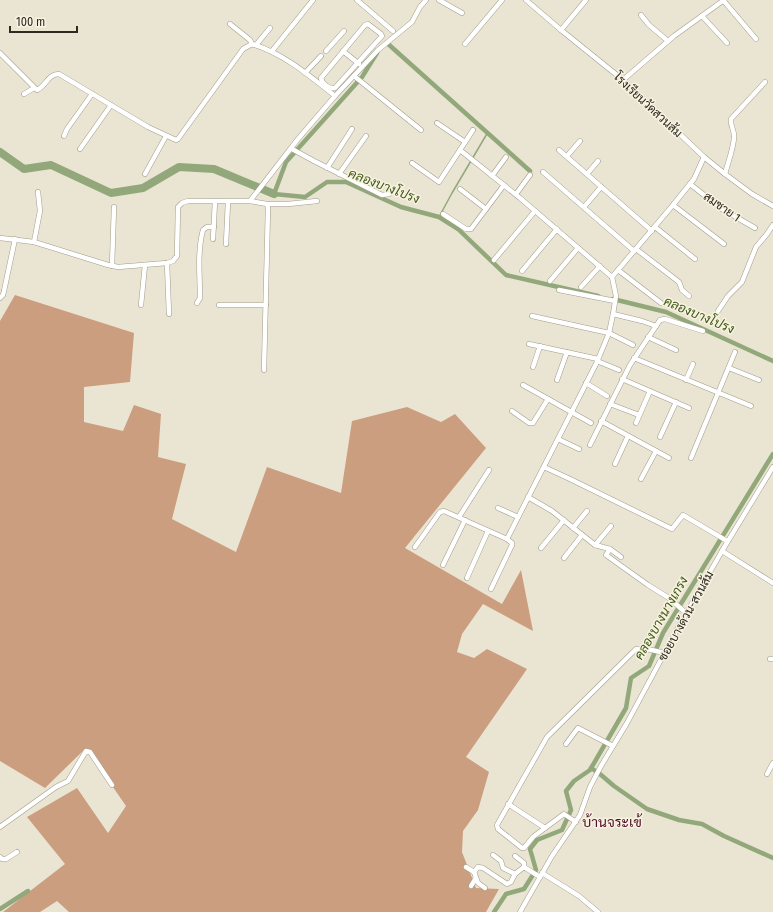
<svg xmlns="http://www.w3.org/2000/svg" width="773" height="912" font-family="'Fira Sans Condensed',Sarabun,sans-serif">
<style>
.forest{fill:#cb9e80}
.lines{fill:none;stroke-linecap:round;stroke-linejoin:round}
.stream{stroke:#92a87b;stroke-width:1.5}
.canal{stroke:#92a87b;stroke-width:4.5}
.river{stroke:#92a87b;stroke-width:8}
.street-casing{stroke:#a19c8b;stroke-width:5.5}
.street{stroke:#fff;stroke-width:4.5}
.labels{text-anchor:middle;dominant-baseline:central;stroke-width:3;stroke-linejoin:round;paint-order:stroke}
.street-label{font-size:12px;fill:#2d2a24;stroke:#f8f2e0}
.water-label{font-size:13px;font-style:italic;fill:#415c1a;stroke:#f8f2e0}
.quarter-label{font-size:14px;fill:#500e2a;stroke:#f8f2e0}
</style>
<rect width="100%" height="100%" fill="#eae5d3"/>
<polygon class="forest" points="15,295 134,333 130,382 84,387 84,422 123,431 134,405 161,414 158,457 186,464 172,519 236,552 267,467 341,493 352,421 407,407 441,422 455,414 486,448 405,548 502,604 521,570 533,631 483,604 462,634 457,652 474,658 487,649 527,669 466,757 489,772 478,810 463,831 462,852 476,888 499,889 486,912 69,912 57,901 40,912 3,912 65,864 27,817 77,788 108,833 126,806 86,748 45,788 0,761 0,321"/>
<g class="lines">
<polyline class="stream" points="439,217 452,193 488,132"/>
<g class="canal">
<polyline points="387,43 530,171"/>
<polyline points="377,53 362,77 286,162 274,194 305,197 327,182 346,182 401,207 439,217 458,229 506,275 598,296"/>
<polyline points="613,299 666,312 773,361"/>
<polyline points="591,768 600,774 614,786 647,809 679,820 702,824 724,836 773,858"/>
<polyline points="0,909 28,891"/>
<polyline points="494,912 506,894 524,889 536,870 530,849 537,840 562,830 571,810 566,791 574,781 590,770 626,708 631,678 649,666 663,633 773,454"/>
</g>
<polyline class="river" points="0,152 24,169 51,165 111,193 143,188 179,167 214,169 274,194"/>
<g class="street-casing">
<g id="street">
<polyline points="357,0 393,31"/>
<polyline points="439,0 462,13"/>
<polyline points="526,0 561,30 623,80 704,157 725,174 752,194 773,206"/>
<polyline points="723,0 756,39"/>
<polyline points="641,15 649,25 668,41"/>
<polyline points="702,16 727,43"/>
<polyline points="230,24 250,40 252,44"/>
<path d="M368,24L381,34L382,36L335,88C329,89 322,84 321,78L365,25Z"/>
<polyline points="561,30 586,0"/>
<polyline points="465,44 502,0"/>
<polyline points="256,45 270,28"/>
<polyline points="272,51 313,0"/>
<polyline points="326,51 344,31"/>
<polyline points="343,51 359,64"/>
<path d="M0,53L37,90C46,86 48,74 59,74L148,127L176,140L178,139L243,49L252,44C283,53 310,76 335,96"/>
<polyline points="305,73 321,56"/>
<polyline points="354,76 421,130"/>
<polyline points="623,80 674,36 724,0"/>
<polyline points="24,94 34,88"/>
<polyline points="437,123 465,142"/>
<polyline points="64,136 67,129 92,94"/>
<polyline points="80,149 111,105"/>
<polyline points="292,149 314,161 382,195 389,194"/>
<polyline points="460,150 520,198 612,277"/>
<polyline points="559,150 652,231"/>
<polyline points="567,156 580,141"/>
<polyline points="412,163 439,182 473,130"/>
<polyline points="327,168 352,129"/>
<polyline points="543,172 634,251"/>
<polyline points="145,174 166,136"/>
<polyline points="339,174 366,136"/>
<polyline points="587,174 598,161"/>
<path d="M725,174C728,162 733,150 734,138C735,131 730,126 731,119L765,82"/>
<polyline points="492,176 506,157"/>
<polyline points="690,184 722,209 755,228"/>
<polyline points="460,189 486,209"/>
<polyline points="516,194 530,175"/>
<polyline points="250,201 267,204 268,208 264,370"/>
<polyline points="267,204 288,204 317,201"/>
<polyline points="673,205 724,244"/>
<polyline points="584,207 601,187"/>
<polyline points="443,214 466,229 471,229 504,185"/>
<polyline points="655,227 695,259"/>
<polyline points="0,238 34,242 108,265 118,267 167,263 173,261 177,256 178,207 182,203 188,201 250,201 298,139 335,96 378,50 412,22 420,7 426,0"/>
<polyline points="213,239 215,201"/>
<polyline points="34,242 40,211 38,192"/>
<polyline points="226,244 228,202"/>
<polyline points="636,249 679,282 682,290 689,296"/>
<polyline points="494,260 535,211"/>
<polyline points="167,263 169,314"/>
<polyline points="112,266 114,207"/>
<polyline points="618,270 661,303"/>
<polyline points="522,271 557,229"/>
<polyline points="550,281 578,248"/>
<polyline points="581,287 600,266"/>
<polyline points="559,290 615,301"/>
<polyline points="0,298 3,295 4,291 15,239"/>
<path d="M197,303L200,298C200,276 197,252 203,230L207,227H214"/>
<polyline points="141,305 145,265"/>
<polyline points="219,305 266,305"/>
<polyline points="718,311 728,296 742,282 756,247 767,234 773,225"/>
<polyline points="613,314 642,321 656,326"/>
<polyline points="532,316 609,333 633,345"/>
<polyline points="648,337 676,350"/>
<polyline points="529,344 598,359"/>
<polyline points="634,358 751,406"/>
<polyline points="597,361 619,370"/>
<polyline points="533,367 540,346"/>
<polyline points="729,368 759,380"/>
<polyline points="622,379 689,408"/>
<polyline points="557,380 567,352"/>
<polyline points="686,380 693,364"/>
<polyline points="586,383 607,396"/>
<polyline points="523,385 591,423"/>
<polyline points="610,404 639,415"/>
<polyline points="512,411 529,423 533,423 548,399"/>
<polyline points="601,421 669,458"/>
<polyline points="636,423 650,391"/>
<polyline points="660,437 676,402"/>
<polyline points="558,439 579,449"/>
<polyline points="590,445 630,365 660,320 665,319 703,331"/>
<polyline points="691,458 735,352"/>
<polyline points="615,464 628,436"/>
<polyline points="544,467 570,479 672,529 683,515 727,541"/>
<polyline points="641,479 656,451"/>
<polyline points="528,497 552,511 595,545 610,549 606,555 648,585 669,598 686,613"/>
<polyline points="498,508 518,517"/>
<polyline points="459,517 489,470"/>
<polyline points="573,528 587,511"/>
<polyline points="595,545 611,526"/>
<polyline points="415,547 440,512 444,511 507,539 597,362 609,333 613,314 616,296 612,277 673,205 694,179 704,157"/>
<polyline points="541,548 564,520"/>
<polyline points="610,549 621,557"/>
<polyline points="722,551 773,583"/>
<polyline points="564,558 582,535"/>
<polyline points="443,565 465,520"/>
<polyline points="467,578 488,531"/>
<polyline points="491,589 512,545 512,543 507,539"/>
<polyline points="770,659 773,659"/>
<polyline points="566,744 578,728 613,746"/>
<polyline points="767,774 773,763"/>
<polyline points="508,804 545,828 533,837 524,848 522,848 498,829 497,825 547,737 636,649 647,649 665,653"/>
<polyline points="0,827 56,787 68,781 86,751 90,752 112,785"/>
<polyline points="545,828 564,814 576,822"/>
<polyline points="493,855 501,861 503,868 515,874"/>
<polyline points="515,856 524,863 524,867"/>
<polyline points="0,857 2,859 6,859 17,852"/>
<polyline points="466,867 474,872 478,867 483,868 507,884 511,882 515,874 524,867 540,877"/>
<polyline points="474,872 478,883 485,888"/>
<polyline points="542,873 579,896 598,912"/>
<polyline points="471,886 476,878"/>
<polyline points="520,912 552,856 580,815 590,787 601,766 627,723 679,626 722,551 773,467"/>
</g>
</g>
<use href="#street" class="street"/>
</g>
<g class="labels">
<g class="street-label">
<text transform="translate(648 105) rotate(43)">โรงเรียนวัดสวนส้ม</text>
<text transform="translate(722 207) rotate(35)">สมชาย 1</text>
<text transform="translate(686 616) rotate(-61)">ซอยบางด้วน-สวนส้ม</text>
</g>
<g class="water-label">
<text transform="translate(384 186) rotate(21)">คลองบางโปรง</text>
<text transform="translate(699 315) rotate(23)">คลองบางโปรง</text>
<text transform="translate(661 618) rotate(-60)">คลองบางนางเกรง</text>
</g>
<g class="quarter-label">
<text x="612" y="822">บ้านจระเข้</text>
</g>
</g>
<path d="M10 26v6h67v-6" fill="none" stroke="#2d2a24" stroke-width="2"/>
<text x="16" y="26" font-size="12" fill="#2d2a24" stroke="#f8f2e0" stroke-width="3" paint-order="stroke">100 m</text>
</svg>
